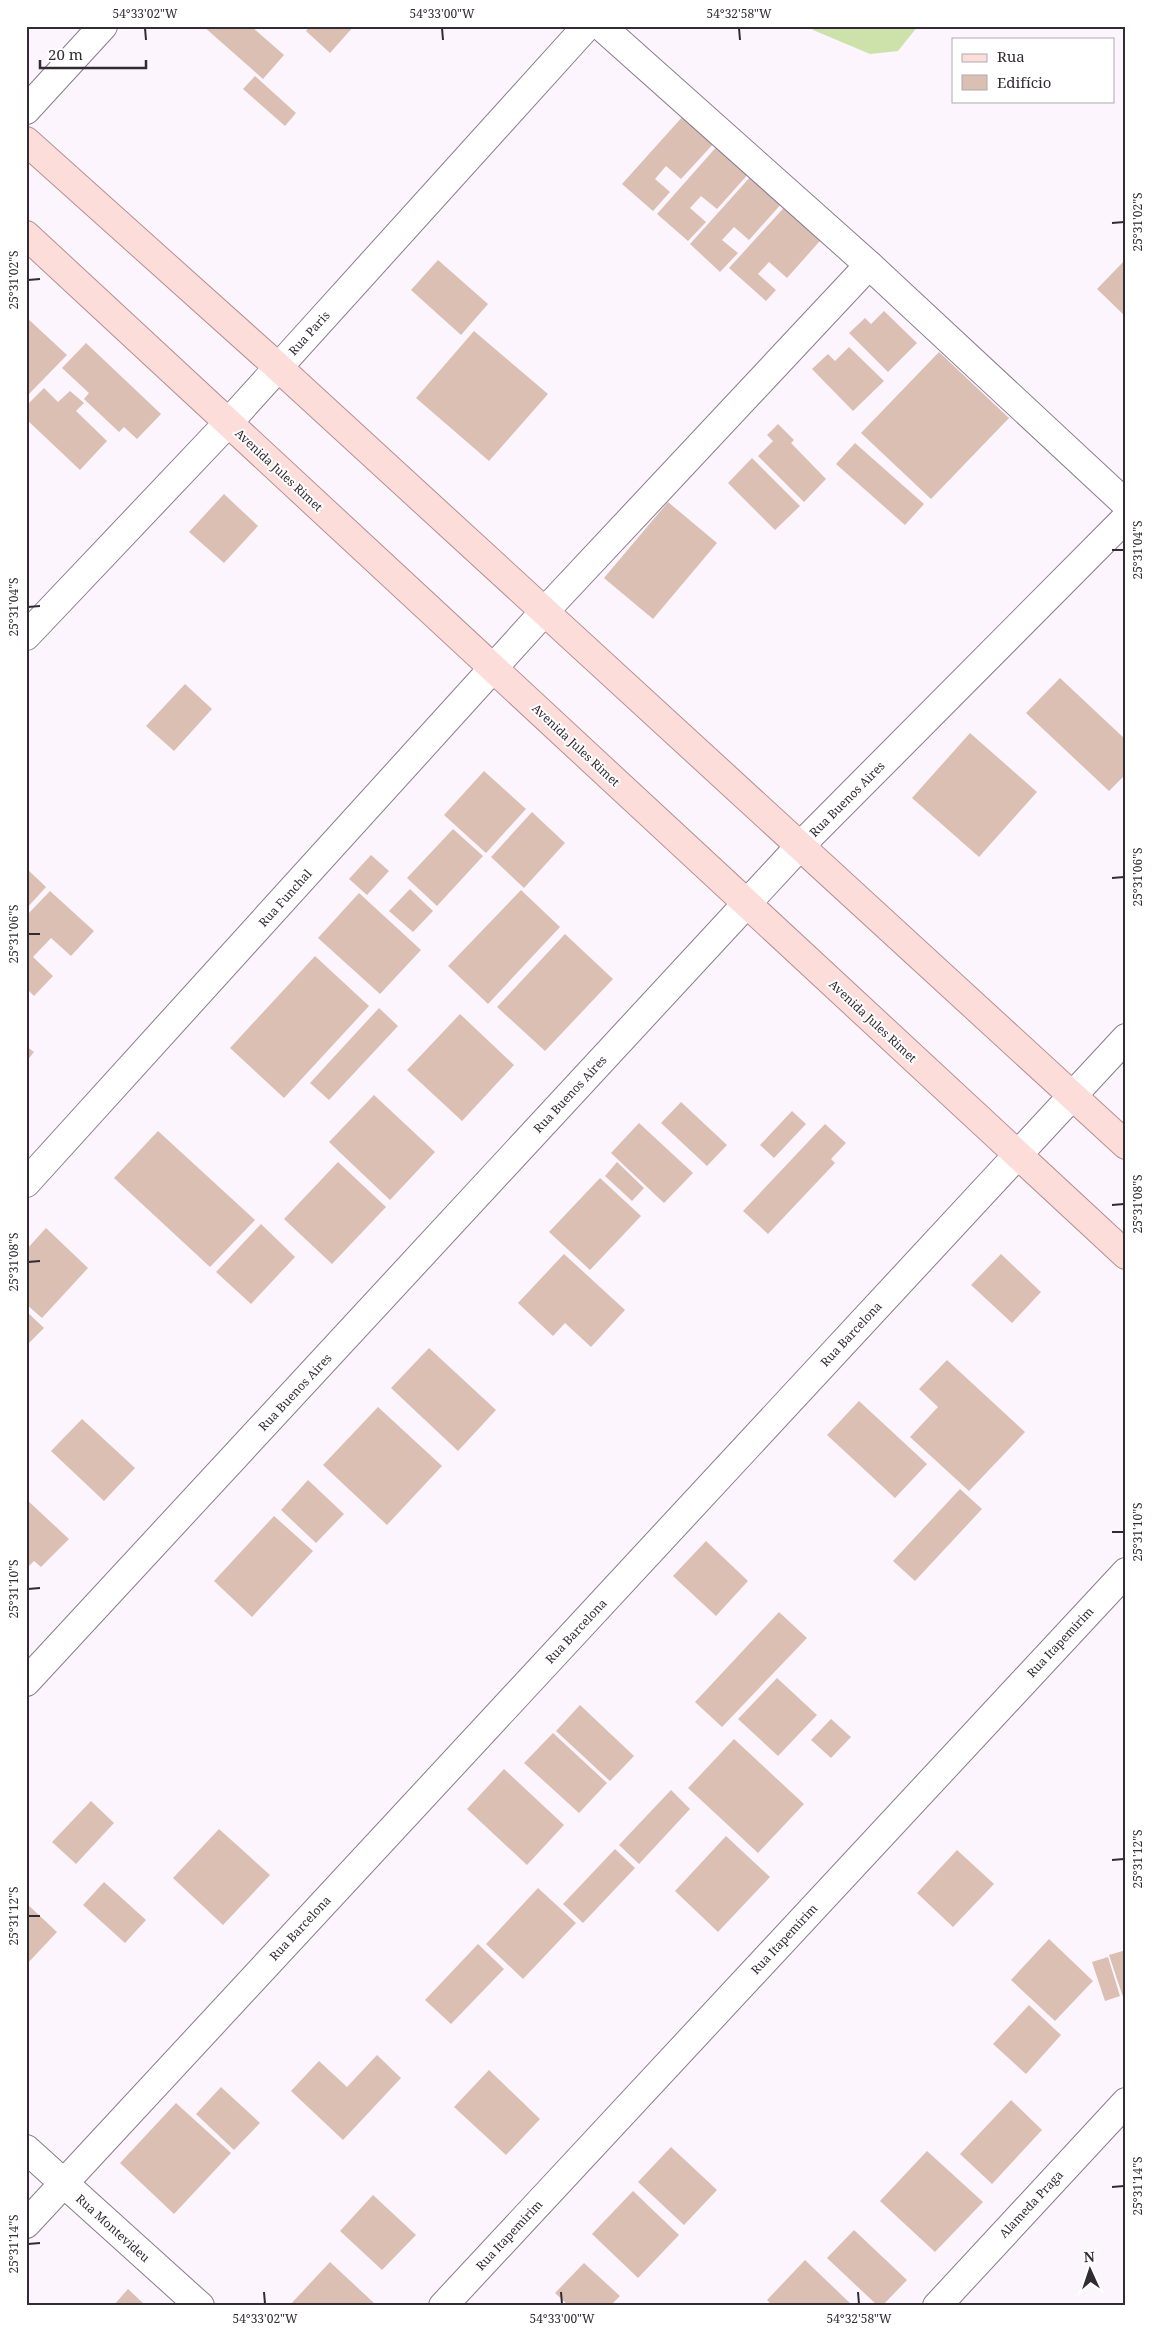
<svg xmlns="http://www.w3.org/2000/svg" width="1152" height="2332" font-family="'Noto Serif',serif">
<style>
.green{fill:#cde1aa}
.building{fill:#dbbfb2}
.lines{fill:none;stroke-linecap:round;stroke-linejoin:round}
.minor-casing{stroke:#8c7a8f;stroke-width:30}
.major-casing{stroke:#b59090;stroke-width:30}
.minor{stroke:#fff;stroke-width:28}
.major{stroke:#fdddda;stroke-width:28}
.ticks{fill:none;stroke:#322b33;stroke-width:2}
.labels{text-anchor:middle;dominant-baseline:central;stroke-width:4;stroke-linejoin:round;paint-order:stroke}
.street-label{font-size:12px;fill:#322b33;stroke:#fff}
.neatline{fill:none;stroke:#322b33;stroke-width:2}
.ticks-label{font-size:12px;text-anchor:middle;fill:#322b33}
</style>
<rect width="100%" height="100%" fill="#fdf5fe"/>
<polygon class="green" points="811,26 918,26 898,51 870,54 813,30"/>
<g class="building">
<polygon points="203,26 251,26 284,55 263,79"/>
<polygon points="310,26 354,26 330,53 306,31"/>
<polygon points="255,76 296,113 285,126 243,89"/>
<polygon points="684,115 715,142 681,179 666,166 655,179 670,192 653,211 622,184"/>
<polygon points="719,144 750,172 717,209 701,196 690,208 706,222 688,241 657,214"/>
<polygon points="752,175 783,202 749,240 734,227 722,240 738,253 720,272 690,244"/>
<polygon points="790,201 827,233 787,278 769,262 758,274 776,290 766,301 729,268"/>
<polygon points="1126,259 1126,317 1097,289"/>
<polygon points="438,260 488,304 461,335 411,290"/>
<polygon points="884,311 917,343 888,372 849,333 865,318 871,324"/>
<polygon points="26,317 67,355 26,397"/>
<polygon points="474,331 548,394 489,461 416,398"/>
<polygon points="86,343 161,414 137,439 124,427 119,432 84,399 89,393 62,368"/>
<polygon points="849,347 884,381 853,411 812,369 828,354 835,361"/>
<polygon points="939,352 1009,418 931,499 861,433"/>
<polygon points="44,388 58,402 70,391 84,403 76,411 107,441 80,470 26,419 26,406"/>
<polygon points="778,424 794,440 791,443 826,479 804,502 758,456 773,441 767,435"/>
<polygon points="855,443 924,504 905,525 836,464"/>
<polygon points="752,458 800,506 775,530 728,483"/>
<polygon points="224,494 258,526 224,563 189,532"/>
<polygon points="668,502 717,543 653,619 604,578"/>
<polygon points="1060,678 1126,740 1126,774 1109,791 1026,713"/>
<polygon points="185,684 212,709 174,751 146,726"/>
<polygon points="970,733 1037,792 979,857 912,798"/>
<polygon points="484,771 526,809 486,853 444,815"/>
<polygon points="532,812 565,843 524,888 491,857"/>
<polygon points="453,829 483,856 437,906 407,878"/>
<polygon points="371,855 389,871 367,895 349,879"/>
<polygon points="26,868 46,887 26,909"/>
<polygon points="410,889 433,911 413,932 389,911"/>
<polygon points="521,890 560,927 488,1004 448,966"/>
<polygon points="50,891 94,931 71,956 51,938 33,957 53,976 34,996 26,988 26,916"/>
<polygon points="359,893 421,950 380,994 318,938"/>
<polygon points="565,934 613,979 545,1051 497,1007"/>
<polygon points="315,956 369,1006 284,1098 230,1048"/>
<polygon points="379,1008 398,1026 329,1100 310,1083"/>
<polygon points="460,1014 514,1065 462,1121 407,1070"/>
<polygon points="26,1046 34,1052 26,1062"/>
<polygon points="374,1095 435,1152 390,1200 329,1142"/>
<polygon points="681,1102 727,1145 707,1166 661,1123"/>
<polygon points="792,1111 806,1124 774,1158 760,1145"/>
<polygon points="639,1123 693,1173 664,1203 611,1153"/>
<polygon points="825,1124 846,1143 831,1159 835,1163 768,1234 743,1211"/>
<polygon points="158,1131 255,1220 210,1267 114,1178"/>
<polygon points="338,1162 386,1207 332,1264 284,1219"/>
<polygon points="617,1162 644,1188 632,1201 605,1176"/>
<polygon points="600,1178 641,1216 590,1270 549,1232"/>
<polygon points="261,1224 295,1257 251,1304 216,1272"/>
<polygon points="46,1228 88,1268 42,1318 26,1304 26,1250"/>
<polygon points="564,1254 625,1310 591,1347 565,1323 553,1336 518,1303"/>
<polygon points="1001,1254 1041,1292 1012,1323 971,1285"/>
<polygon points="26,1311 44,1328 26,1346"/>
<polygon points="429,1348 496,1410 458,1451 391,1388"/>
<polygon points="947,1360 1025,1432 969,1491 910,1437 938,1407 919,1389"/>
<polygon points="859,1401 927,1464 895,1498 827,1435"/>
<polygon points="378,1407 442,1466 387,1525 323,1465"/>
<polygon points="82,1419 135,1468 104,1501 51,1451"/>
<polygon points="308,1480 344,1514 316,1543 281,1510"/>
<polygon points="960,1489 982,1509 915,1581 893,1561"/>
<polygon points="26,1499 69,1539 41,1567 34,1561 26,1569"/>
<polygon points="274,1516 313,1551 252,1617 214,1581"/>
<polygon points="706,1541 748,1581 716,1616 673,1576"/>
<polygon points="779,1612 807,1638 722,1727 695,1702"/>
<polygon points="777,1678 817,1715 778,1756 738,1719"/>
<polygon points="580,1705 634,1756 610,1781 556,1731"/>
<polygon points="831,1719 851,1737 831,1758 811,1740"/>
<polygon points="553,1733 607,1783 579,1813 524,1763"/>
<polygon points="734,1739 804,1804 758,1853 688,1788"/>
<polygon points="504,1769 564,1825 527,1865 467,1809"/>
<polygon points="671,1790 690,1809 639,1864 619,1845"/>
<polygon points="91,1801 114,1823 76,1864 52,1842"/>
<polygon points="219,1829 270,1875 223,1925 173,1878"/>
<polygon points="726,1836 770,1877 718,1932 675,1891"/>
<polygon points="615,1849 635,1868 583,1923 563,1904"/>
<polygon points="957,1850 994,1884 953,1927 917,1893"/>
<polygon points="104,1882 146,1920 125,1943 83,1905"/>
<polygon points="538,1888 576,1923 523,1979 486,1944"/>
<polygon points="26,1903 57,1932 26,1965"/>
<polygon points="1049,1939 1093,1981 1055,2021 1011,1980"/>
<polygon points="478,1944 504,1969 451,2024 425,2000"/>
<polygon points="1126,1950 1126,1996 1123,1997 1109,1955"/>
<polygon points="1108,1957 1120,1996 1105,2001 1092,1962"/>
<polygon points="1029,2005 1061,2035 1026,2074 993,2044"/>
<polygon points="377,2055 401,2078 343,2140 291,2091 319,2061 347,2087"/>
<polygon points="489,2070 540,2119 506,2155 454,2107"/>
<polygon points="221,2087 260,2123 234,2150 196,2114"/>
<polygon points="1011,2100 1042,2130 992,2184 960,2154"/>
<polygon points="176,2103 231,2153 174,2214 120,2163"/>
<polygon points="671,2147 717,2190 684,2225 638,2182"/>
<polygon points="927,2151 983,2202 935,2252 880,2201"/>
<polygon points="633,2191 679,2235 638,2278 592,2234"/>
<polygon points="373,2195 416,2235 382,2270 340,2231"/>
<polygon points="854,2230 907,2280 882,2306 878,2306 827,2258"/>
<polygon points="805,2260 853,2306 773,2306 767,2300"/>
<polygon points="330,2262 375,2304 373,2306 289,2306"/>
<polygon points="584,2263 620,2296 610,2306 569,2306 555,2293"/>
<polygon points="128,2289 146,2306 113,2306"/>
</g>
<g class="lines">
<g class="minor-casing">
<g id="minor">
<polyline points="601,26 869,265 1126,504"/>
<polyline points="26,110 103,26"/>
<polyline points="26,636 228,423 587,26"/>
<polyline points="26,1183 544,612 869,265"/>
<polyline points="26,1682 800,846 1126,518"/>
<polyline points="26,2149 200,2306"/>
<polyline points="26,2224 1126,1038"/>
<polyline points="443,2306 1126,1572"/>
<polyline points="937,2306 1126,2102"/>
</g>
</g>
<g class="major-casing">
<g id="major">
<polyline points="26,141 278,367 1126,1145"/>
<polyline points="26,235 1126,1255"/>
</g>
</g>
<use href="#minor" class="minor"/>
<use href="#major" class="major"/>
</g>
<path class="ticks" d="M145,28L146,40M442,28L443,40M739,28L740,40M1112,223L1124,222M28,280L40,279M1112,550H1124M28,607L40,606M1112,878L1124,877M28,934H40M1112,1205L1124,1204M28,1262L40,1261M1112,1532H1124M28,1589L40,1588M1112,1860L1124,1859M28,1916H40M1112,2187L1124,2186M28,2244L40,2243M264,2292L265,2304M561,2292L562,2304M858,2292L859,2304"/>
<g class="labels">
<g class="street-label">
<text transform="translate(309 333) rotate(-48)">Rua Paris</text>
<text transform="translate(279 470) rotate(43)">Avenida Jules Rimet</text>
<text transform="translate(576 745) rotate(43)">Avenida Jules Rimet</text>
<text transform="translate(847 799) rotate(-45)">Rua Buenos Aires</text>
<text transform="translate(285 898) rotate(-48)">Rua Funchal</text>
<text transform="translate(873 1021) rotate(43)">Avenida Jules Rimet</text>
<text transform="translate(570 1094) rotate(-47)">Rua Buenos Aires</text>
<text transform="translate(851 1334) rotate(-47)">Rua Barcelona</text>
<text transform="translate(295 1392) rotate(-47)">Rua Buenos Aires</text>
<text transform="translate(576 1631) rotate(-47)">Rua Barcelona</text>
<text transform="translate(1060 1642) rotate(-47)">Rua Itapemirim</text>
<text transform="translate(300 1928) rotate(-47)">Rua Barcelona</text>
<text transform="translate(784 1939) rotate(-47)">Rua Itapemirim</text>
<text transform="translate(1031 2204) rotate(-47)">Alameda Praga</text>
<text transform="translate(113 2228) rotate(42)">Rua Montevideu</text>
<text transform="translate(509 2235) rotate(-47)">Rua Itapemirim</text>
</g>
</g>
<rect width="1152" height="2332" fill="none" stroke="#ffffff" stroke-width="55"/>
<rect x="952" y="38" width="162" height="65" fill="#ffffff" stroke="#adaaad"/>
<rect x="962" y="54" width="25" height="8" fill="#fdddda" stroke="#adaaad"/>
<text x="997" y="62" font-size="15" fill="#322b33">Rua</text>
<rect x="962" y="75" width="25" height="15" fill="#dbbfb2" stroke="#adaaad"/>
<text x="997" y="88" font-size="15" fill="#322b33">Edifício</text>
<g transform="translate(1090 2270) rotate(357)" stroke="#ffffff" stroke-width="4" paint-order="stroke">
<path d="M0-4L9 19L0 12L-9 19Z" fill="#322b33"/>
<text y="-8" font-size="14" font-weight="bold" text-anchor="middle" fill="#322b33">N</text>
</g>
<path d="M40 60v8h106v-8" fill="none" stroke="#322b33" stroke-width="2.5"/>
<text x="48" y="60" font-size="15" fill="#322b33" stroke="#ffffff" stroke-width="4" paint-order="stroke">20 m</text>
<rect x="28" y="28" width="1096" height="2276" class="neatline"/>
<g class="ticks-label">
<text x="145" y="18">54°33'02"W</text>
<text x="442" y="18">54°33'00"W</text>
<text x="739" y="18">54°32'58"W</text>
<text transform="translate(1138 222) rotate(-90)" y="4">25°31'02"S</text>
<text transform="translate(14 280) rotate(-90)" y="4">25°31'02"S</text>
<text transform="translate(1138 550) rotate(-90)" y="4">25°31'04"S</text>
<text transform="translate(14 607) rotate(-90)" y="4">25°31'04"S</text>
<text transform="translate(1138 877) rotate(-90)" y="4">25°31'06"S</text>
<text transform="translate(14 934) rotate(-90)" y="4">25°31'06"S</text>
<text transform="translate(1138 1204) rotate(-90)" y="4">25°31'08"S</text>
<text transform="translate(14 1262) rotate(-90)" y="4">25°31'08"S</text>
<text transform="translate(1138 1532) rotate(-90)" y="4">25°31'10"S</text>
<text transform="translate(14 1589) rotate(-90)" y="4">25°31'10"S</text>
<text transform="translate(1138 1859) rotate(-90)" y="4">25°31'12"S</text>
<text transform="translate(14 1916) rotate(-90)" y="4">25°31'12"S</text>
<text transform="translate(1138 2186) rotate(-90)" y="4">25°31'14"S</text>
<text transform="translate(14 2244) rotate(-90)" y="4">25°31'14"S</text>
<text x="265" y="2323">54°33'02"W</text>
<text x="562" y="2323">54°33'00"W</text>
<text x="859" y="2323">54°32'58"W</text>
</g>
</svg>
